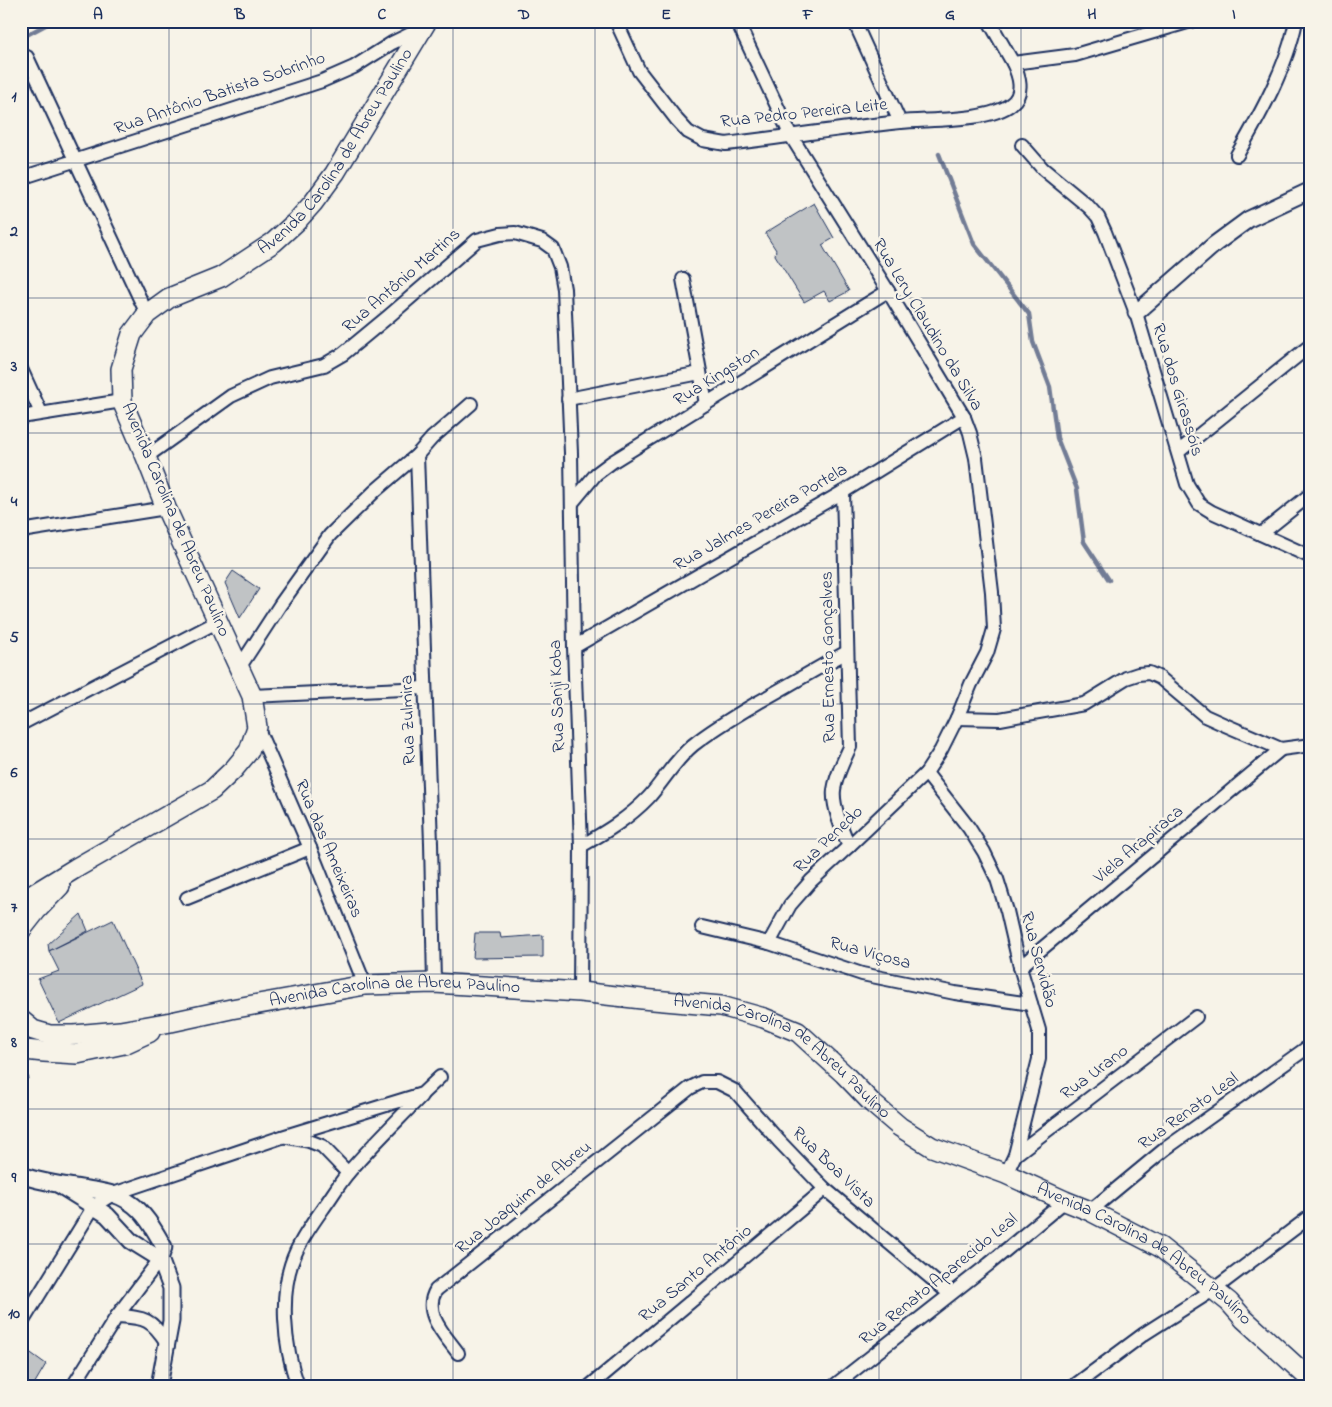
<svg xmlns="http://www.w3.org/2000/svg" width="1332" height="1407" font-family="'Indie Flower',sans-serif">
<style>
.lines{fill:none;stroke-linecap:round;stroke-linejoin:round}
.stream{stroke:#727c95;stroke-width:4.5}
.building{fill:#c0c3c5;stroke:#1b2f5e}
.minor-casing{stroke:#1b2f5e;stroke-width:16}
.tertiary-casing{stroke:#1b2f5e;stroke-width:19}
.primary-casing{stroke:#1b2f5e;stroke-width:22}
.minor{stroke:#f7f3e8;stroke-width:12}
.tertiary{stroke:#f7f3e8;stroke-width:15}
.primary{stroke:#f7f3e8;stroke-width:19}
.grid{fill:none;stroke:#1b2f5e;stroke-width:1;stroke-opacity:0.55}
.labels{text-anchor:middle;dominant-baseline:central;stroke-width:5;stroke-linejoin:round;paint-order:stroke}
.street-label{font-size:18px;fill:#1b2f5e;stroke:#f7f3e8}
.neatline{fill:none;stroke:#1b2f5e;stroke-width:2}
.grid-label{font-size:16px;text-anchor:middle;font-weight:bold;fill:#1b2f5e}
</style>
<rect width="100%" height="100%" fill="#f7f3e8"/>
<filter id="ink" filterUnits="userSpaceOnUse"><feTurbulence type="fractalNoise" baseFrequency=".02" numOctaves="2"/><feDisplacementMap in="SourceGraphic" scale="10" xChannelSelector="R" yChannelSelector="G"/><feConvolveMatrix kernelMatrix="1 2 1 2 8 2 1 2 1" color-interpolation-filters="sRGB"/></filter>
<g filter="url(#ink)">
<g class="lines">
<g class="stream">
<polyline points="21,38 53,21"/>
<polyline points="939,154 974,244 1029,314 1033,342 1050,387 1057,438 1077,489 1084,542 1109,580"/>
</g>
</g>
<g class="building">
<polygon points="814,203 834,238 822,245 849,291 830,301 824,291 804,302 775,255 776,250 765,233"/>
<polygon points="233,571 259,589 240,618 225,583"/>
<polygon points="81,914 88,931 49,951 48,944"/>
<polygon points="113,920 142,984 59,1023 38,979 59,971 49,951"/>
<polygon points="475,933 500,933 501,938 543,935 543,957 473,958"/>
<polygon points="21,1075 29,1077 21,1088"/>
<polygon points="28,1351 46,1364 33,1386 21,1386 21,1363"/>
</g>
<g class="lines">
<g class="minor-casing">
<g id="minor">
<path d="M616,21L639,71L677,120L688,132L703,140L726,144C784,137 842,128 900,122C928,119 989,122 1011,104C1025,93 1019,76 1013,63"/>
<polyline points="737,21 791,136 888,291 964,417 970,433 976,458 992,592 994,629 987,653 971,684 957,718 941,750 926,773 849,846 811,881 790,905 769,943"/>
<polyline points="854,21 900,122"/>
<polyline points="989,21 1013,63 1075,55 1191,21"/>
<polyline points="27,57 147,314"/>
<polyline points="1022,145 1043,169 1089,207 1098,217 1105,232 1136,313 1187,484 1199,504 1212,512 1311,557"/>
<path d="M1237,155C1260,115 1287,67 1296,21"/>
<polyline points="21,178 322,81 354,67 392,43 423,28"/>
<polyline points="683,279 706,404"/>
<polyline points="21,369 41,413"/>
<polyline points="568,399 700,373"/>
<polyline points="21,417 122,401"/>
<polyline points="1178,452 1311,345"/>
<polyline points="417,455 431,843 434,983"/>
<polyline points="146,457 231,396 270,378 324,365 343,354 389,316 477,240 500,234 515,233 542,241 553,249 560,267 564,289 571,453 574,647 581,846 580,992"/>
<path d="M843,492L850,747C844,760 836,775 834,790C832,806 843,832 849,846"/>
<polyline points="572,503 596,474 612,462 888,291"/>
<polyline points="21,531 166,508"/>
<polyline points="1261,534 1311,494"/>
<polyline points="574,647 843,492 964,417"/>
<polyline points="239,668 280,605 330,535 375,491 417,455 432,438 471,404"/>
<polyline points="252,696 425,688"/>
<polyline points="957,718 1000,719 1084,704 1126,678 1138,674 1149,673 1160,678 1205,716 1225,725 1281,749 1311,745"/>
<polyline points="21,724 217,622"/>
<polyline points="257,727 310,848 365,985"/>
<polyline points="926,773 969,828 984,852 997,879 1007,911 1020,967 1039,1030 1039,1059 1015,1155 1006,1174"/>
<path d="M581,846C606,832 629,818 649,797C664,780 675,760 693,745C713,729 735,716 757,703C787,686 816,669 847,652"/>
<polyline points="187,898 310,848"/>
<polyline points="702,927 769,943 862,974 955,993 1031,1004"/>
<polyline points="1020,967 1281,749"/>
<polyline points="287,1137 309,1141 322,1146 348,1173"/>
<polyline points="1015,1155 1196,1017"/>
<polyline points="1090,1211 1165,1149 1311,1045"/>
<path d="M117,1316C145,1318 151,1318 167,1343"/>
<polyline points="21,1324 94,1206 113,1194 282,1137 422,1094 440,1077"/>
<path d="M458,1353C445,1335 422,1313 436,1290L690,1088L702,1082H717L735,1091L779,1141L825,1189L950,1294"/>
<polyline points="73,1386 117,1316 160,1259"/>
<path d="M298,1386C284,1347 278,1290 296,1252C303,1236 314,1221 324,1207C332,1196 339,1184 348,1173C370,1147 397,1121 421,1096"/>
<polyline points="590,1386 825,1189"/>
<polyline points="834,1386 989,1264 1065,1201"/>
<polyline points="1074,1386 1144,1334 1213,1290 1311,1216"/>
</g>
</g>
<g class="tertiary-casing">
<g id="tertiary">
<polyline points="1136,313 1215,244 1249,219 1311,190"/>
<path d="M21,1175C40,1182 61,1185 81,1188C98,1191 115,1192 129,1202C145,1212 155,1231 164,1247L160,1259"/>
<polyline points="59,1185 107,1215 131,1241 160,1259 171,1288 171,1321 159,1386"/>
</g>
</g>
<g class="primary-casing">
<g id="primary">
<path id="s1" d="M21,903L32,895L76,868L212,790L234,769L249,751L257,727L252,696L166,508L146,457L122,401L121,369L132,334L147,314L169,298L221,277L274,242L296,222L313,203L335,173L427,21"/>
<polyline points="21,930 36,911 60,886"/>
<path id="s2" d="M21,1020L33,1030L50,1035H74L120,1031L171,1022L231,1009L365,985L434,983L580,992L642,999L721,1006L764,1018L798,1032L844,1074L872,1103L900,1127L932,1147L1006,1174L1065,1201L1090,1211L1160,1247L1229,1302L1244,1319L1311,1380"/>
<polyline points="21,1047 25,1050 44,1052 77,1054 124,1044 150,1032"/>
</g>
</g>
<use href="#minor" class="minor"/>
<use href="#tertiary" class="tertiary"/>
<use href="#primary" class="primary"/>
</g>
</g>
<path class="grid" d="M169,21V1386M311,21V1386M453,21V1386M595,21V1386M737,21V1386M879,21V1386M1021,21V1386M1163,21V1386M21,163H1311M21,298H1311M21,433H1311M21,568H1311M21,704H1311M21,839H1311M21,974H1311M21,1109H1311M21,1244H1311"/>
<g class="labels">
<g class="street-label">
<text transform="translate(220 94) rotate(-19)">Rua Antônio Batista Sobrinho</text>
<text transform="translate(804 114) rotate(-6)">Rua Pedro Pereira Leite</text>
<text stroke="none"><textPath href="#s1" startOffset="1005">Avenida Carolina de Abreu Paulino</textPath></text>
<text transform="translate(402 281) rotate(-41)">Rua Antônio Martins</text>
<text transform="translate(927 325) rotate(59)">Rua Lery Claudino da Silva</text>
<text transform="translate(717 377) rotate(-32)">Rua Kingston</text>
<text transform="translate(1177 390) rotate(73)">Rua dos Girassóis</text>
<text transform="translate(761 518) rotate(-30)">Rua Jalmes Pereira Portela</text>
<text transform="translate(175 520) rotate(67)">Avenida Carolina de Abreu Paulino</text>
<text transform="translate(829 657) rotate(-91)">Rua Ernesto Gonçalves</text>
<text transform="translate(558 696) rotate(-92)">Rua Sanji Koba</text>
<text transform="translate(409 720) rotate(-92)">Rua Zulmira</text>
<text transform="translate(829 840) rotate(-44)">Rua Penedo</text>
<text transform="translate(1139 845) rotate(-40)">Viela Arapiraca</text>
<text transform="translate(328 849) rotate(67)">Rua das Ameixeiras</text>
<text transform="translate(870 954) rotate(15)">Rua Viçosa</text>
<text transform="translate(1038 960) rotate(75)">Rua Servidão</text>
<text stroke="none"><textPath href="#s2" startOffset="382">Avenida Carolina de Abreu Paulino</textPath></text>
<text stroke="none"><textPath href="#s2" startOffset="788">Avenida Carolina de Abreu Paulino</textPath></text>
<text transform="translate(1095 1073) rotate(-37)">Rua Urano</text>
<text transform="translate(1189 1112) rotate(-36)">Rua Renato Leal</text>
<text transform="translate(833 1168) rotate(44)">Rua Boa Vista</text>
<text transform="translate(524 1198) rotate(-39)">Rua Joaquim de Abreu</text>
<text stroke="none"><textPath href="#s2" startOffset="1208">Avenida Carolina de Abreu Paulino</textPath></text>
<text transform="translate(696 1274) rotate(-40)">Rua Santo Antônio</text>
<text transform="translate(939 1280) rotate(-39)">Rua Renato Aparecido Leal</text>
</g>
</g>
<rect width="1332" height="1407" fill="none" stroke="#f7f3e8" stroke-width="55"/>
<rect x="28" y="28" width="1276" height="1352" class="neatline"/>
<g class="grid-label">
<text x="98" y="19">A</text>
<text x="240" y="19">B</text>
<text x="382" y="19">C</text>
<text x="524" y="19">D</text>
<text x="666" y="19">E</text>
<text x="808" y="19">F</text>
<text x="950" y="19">G</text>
<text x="1092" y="19">H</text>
<text x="1234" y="19">I</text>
<text x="14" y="101">1</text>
<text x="14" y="236">2</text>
<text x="14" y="371">3</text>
<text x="14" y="506">4</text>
<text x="14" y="642">5</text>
<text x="14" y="777">6</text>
<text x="14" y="912">7</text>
<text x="14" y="1047">8</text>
<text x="14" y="1182">9</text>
<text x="14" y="1318">10</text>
</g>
</svg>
